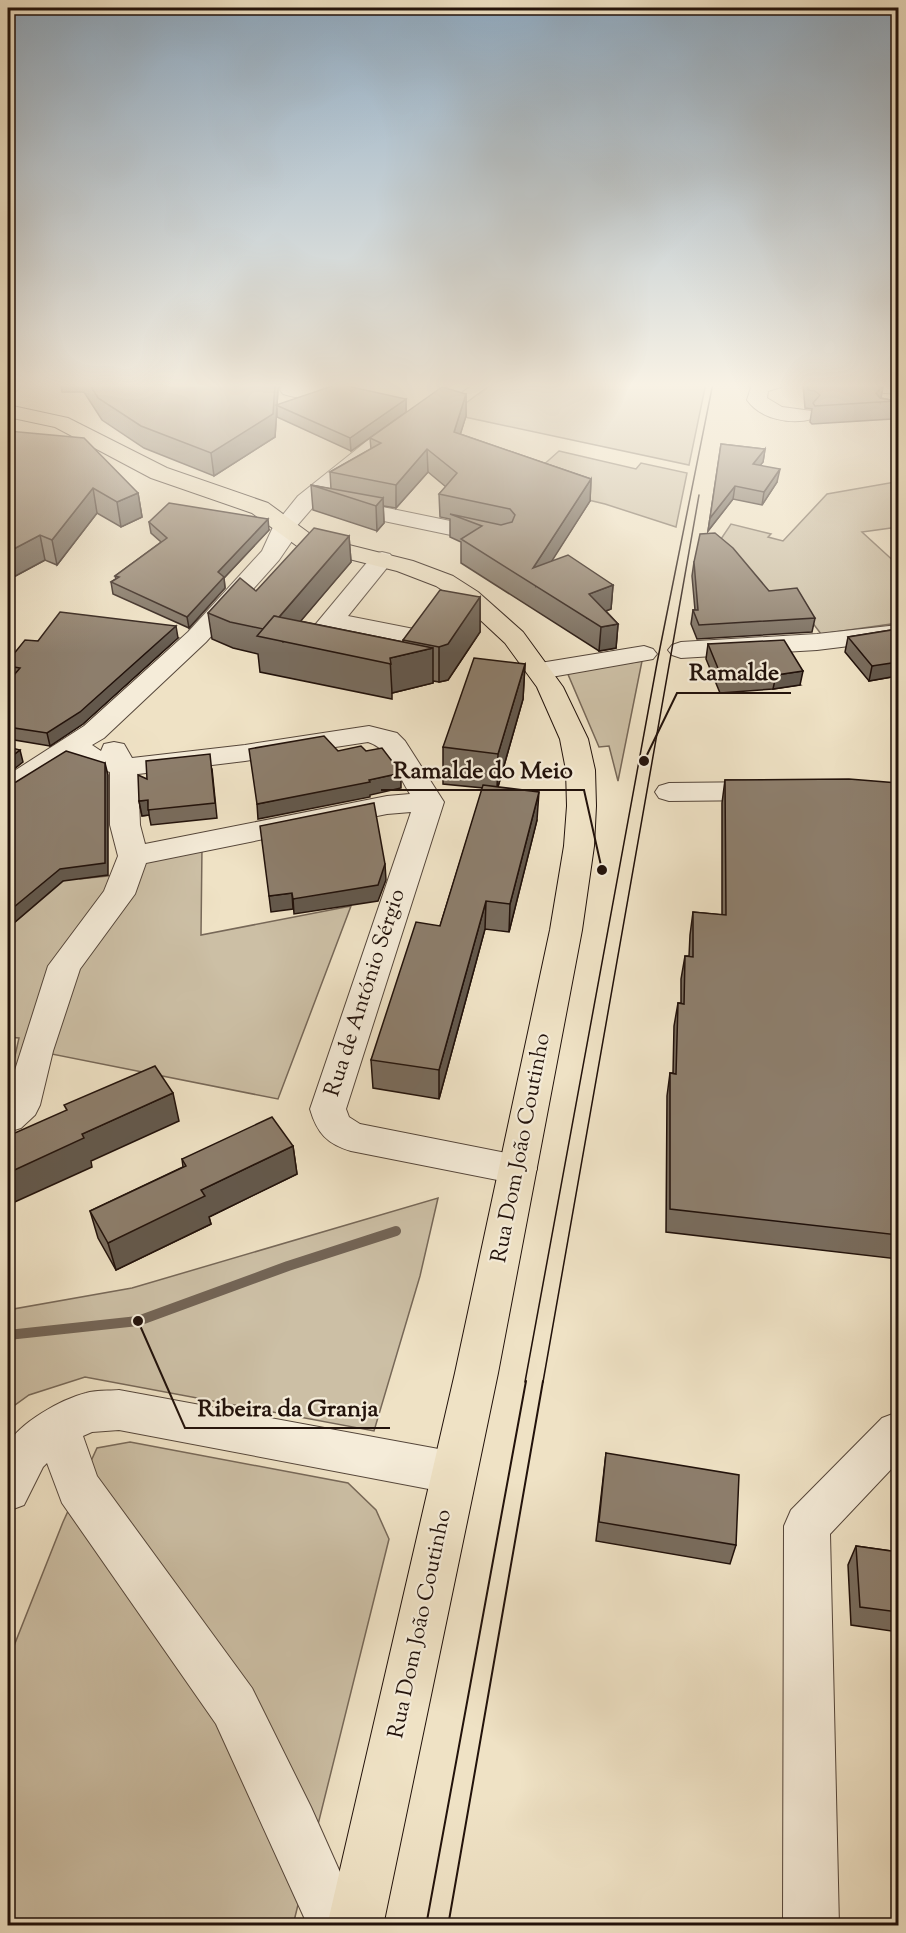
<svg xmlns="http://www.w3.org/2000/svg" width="906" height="1933" font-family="'Sorts Mill Goudy',serif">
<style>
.green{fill:#ccbfa5;stroke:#776858;stroke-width:1.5}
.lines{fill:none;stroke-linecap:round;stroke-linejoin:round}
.stream{stroke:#736455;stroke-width:10}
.minor-casing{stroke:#55463a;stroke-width:2}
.major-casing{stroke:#22120b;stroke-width:2}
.minor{fill:#f5ecd9;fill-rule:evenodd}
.major{fill:#efe2c5;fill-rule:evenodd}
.tram-far1{stroke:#22120b;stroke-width:1.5}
.tram{stroke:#22120b;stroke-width:2}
.wall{fill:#796c5d;stroke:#22120b;stroke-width:1.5}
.shaded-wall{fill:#63584c;stroke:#22120b;stroke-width:1.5}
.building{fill:#8d7e6c;stroke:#22120b;stroke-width:1.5}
.labels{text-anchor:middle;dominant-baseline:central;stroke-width:4.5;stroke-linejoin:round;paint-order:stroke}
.street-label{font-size:22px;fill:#22120b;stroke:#f5ecd9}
.leader{fill:none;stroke:#22120b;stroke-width:2}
.callout-dot{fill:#22120b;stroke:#f5ecd9;stroke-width:2}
.callout-label{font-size:24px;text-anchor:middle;font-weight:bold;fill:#22120b;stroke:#f5ecd9;stroke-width:4.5;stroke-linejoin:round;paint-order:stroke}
</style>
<rect width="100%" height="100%" fill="#efe2c5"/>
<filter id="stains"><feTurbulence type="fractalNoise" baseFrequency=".00333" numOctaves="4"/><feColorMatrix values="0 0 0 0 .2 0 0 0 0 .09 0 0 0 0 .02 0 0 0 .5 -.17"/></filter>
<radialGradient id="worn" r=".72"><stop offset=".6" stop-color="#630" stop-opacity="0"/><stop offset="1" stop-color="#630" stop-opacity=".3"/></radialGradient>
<g class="green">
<polygon points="493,383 706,383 689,465 451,414"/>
<polygon points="559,451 636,469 641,463 687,473 676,527 605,504 522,484"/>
<polygon points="895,482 898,485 898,527 862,532 898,565 898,623 821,634 796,601 770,603 719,542 731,524 771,534 768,537 783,541 827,494"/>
<polygon points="642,661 618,781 609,746 599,747 567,672"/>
<polygon points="202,847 201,935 351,906 278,1099 42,1052 22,1105 8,1118 8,1087 19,1038 8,1037 8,928 74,872 80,879 126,874 133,856"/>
<polygon points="438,1198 420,1276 374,1431 85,1377 29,1395 8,1410 8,1310 132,1288"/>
<polygon points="130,1442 348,1483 376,1510 389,1539 293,1925 8,1925 8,1661 63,1522 97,1448"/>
</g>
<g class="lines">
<polyline class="stream" points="8,1335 138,1321 288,1266 396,1231"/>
<g class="minor-casing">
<g id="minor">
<polygon points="8,383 24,383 15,392 8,394"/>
<path d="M284,383H319L324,389C314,402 297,398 283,394L280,390Z"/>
<path d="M452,383H474L381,449L314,506L295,528L292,541L279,560L206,642L104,738L92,745L101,751L104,744L114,742L124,744L132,758L245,745L369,726L397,733L405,741L444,802L346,1109L349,1117L360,1124L531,1158L537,1169L531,1180L518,1184L351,1151C327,1144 317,1133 310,1109L411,812L387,814L146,863L135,894L80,969L53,1051L40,1105L35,1115L21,1128L8,1132V1092L48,966L104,891L118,856L110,825V772L80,763L73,758L18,793L8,796V775L84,726L188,632L262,551L273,527L298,496L367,441ZM368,742C389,748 399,777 410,794L387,796L145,844L140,825L138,774L245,761Z"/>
<path d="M783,383L781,387L768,391L767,398L782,407L812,411L815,415L812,419C791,425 760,419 747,400L752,384Z"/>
<polygon points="825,383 898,383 898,394 835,389"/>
<polygon points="339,498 494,530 502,532 505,537 502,542 494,544 331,510 328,505 331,500"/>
<path d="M382,552L390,554L394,559L348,616L414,629L418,634L393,669L384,672L299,654L295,649L374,554ZM338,629L389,639L377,655L325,645Z"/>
<polygon points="898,625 898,640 817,650 681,658 672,655 668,650 672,645 681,642 817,634"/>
<polygon points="644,646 653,649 657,654 653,659 540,679 531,677 527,671 531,665 540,663"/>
<polygon points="768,782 778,785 782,791 778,797 768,800 669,801 659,798 655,792 659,786 669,783"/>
<path d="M119,1390L455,1452L471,1458L477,1473L471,1488L455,1494L119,1430L92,1432L83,1436L97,1476L252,1688L311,1807L364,1926H308L216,1724L62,1503L47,1463L43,1467L24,1505L8,1511V1445C18,1423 62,1399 86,1393C96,1390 108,1391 119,1390Z"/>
<polygon points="898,1412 898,1462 830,1534 839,1926 783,1926 784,1526 791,1510 882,1418"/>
</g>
</g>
<g class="major-casing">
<polygon id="major" points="8,405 68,418 167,468 268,503 313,536 413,561 453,576 478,592 523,632 563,687 588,739 595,770 596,806 594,846 582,930 498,1373 383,1926 327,1926 455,1373 550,930 564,846 567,806 566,770 560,739 537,687 505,643 461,602 436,586 397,571 297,546 252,513 151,478 55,427 8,417"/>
</g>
<use href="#minor" class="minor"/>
<use href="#major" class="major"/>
<g class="tram-far1">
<polyline points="525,1382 657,663 713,383"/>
<polyline points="543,1382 699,495"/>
</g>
<g class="tram">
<polyline points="426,1926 526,1381"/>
<polyline points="448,1926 543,1381"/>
</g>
</g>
<g class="wall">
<polygon points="61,383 281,383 278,389 277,405 406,399 406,412 351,451 277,417 277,408 275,437 214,476 144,448 102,420 84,392 62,392"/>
<polygon points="803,383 880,383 883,386 881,398 896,401 892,419 812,424 810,422 812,409 805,408"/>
<polygon points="466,394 466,416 460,434 591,479 590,501 551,561 613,585 611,609 606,611 618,624 616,648 599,651 461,563 461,542 450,537 450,519 440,517 439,494 446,487 428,472 396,508 383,506 384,523 377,531 313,510 311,485 331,489 330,472 371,449 370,438"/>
<polygon points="8,431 138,493 142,517 121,527 97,513 57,565 45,560 8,580"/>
<polygon points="721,444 765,449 763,462 760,465 777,482 762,505 733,499 708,531"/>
<polygon points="149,522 269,530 224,578 225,588 189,628 113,594 111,582 116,579 115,576 161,542 151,533"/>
<polygon points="349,536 351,562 300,621 403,642 403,640 480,597 480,632 448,680 439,682 433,681 433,683 392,693 392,699 260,672 258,654 233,648 212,639 208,613 256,591"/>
<polygon points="694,562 769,591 815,618 812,632 697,639 691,624 693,610 695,610 692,576"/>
<polygon points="898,629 898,671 897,676 869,681 845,652 848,637"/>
<polygon points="178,638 83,724 50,746 8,739 8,740 8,682 11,678 8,678 8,661 38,641"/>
<polygon points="708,644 800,685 773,689 720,693 706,659"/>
<polygon points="525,664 523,699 498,787 537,820 509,932 485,929 439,1099 373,1088 371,1060 440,926 483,788 443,784 443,747"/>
<polygon points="212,769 217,818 151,825 149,815 142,816 139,801 147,779"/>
<polygon points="725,780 898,783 898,1259 666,1232 667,1096 670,1073 673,1073 674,1026 678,1003 681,1003 681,979 685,956 689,956 690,935 693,912 722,915 722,803"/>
<polygon points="293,1146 297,1174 209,1217 211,1224 116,1270 98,1238 90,1211 183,1167 182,1159"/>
<polygon points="606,1453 736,1545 730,1564 596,1541"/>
<polygon points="856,1546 898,1552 898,1632 851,1625 848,1565"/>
</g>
<g class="shaded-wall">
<polygon points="275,383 281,383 278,389 275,437 214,476 211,453"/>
<polygon points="883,386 880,402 876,393"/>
<polygon points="466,394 466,416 454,455 454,432"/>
<polygon points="406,399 406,412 351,451 350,438"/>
<polygon points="427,449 428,472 396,508 396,485"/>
<polygon points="765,449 763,462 751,477 753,464"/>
<polygon points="780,469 777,482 762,505 764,492"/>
<polygon points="591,479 590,501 536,586 533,568"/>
<polygon points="735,486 733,499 708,531 710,518"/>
<polygon points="93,488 97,513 57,565 52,540"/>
<polygon points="138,493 142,517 121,527 117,502"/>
<polygon points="383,498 384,523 377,531 376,506"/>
<polygon points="268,519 269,530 224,578 225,588 189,628 187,617 218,572"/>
<polygon points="40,535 45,560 8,580 8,552"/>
<polygon points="349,536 351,562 283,642 268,630"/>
<polygon points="613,585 611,609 587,618 589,594"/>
<polygon points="480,597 480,632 448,680 439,682 439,647"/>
<polygon points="618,624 616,648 599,651 601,627"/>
<polygon points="176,626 178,638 83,724 50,746 47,733"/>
<polygon points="433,648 433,683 392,693 390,658"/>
<polygon points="898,657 898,671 897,676 869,681 872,666"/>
<polygon points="525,664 523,699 497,790 498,754"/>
<polygon points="803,671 800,685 773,689 776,675"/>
<polygon points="20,750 23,762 8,774 8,759"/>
<polygon points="105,763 108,775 108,875 63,881 8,928 8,912"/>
<polygon points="401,773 401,788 370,795 370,797 258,819 257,804"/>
<polygon points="539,792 537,820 509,932 510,904"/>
<polygon points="148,800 149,815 142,816 139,801"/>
<polygon points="385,864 386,880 378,901 294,914 293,899"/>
<polygon points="292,893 293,909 271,912 269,896"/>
<polygon points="486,901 485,929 439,1099 439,1070"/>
<polygon points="173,1093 179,1121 91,1161 92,1167 8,1205 8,1173 82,1134"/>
<polygon points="293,1146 297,1174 209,1217 211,1224 116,1270 108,1243 201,1190"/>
</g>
<g class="building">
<polygon points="89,383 275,383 273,414 211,453 141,426 98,398"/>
<polygon points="807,383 880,383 883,386 876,393 880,398 896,401 815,406 813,403 820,395 815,391 808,390"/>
<polygon points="338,384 406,399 350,438 276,405"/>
<polygon points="442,387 466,394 454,432 591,479 533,568 568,555 613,585 589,594 618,624 601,627 461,539 482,526 450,514 501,525 512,522 515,515 510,509 439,494 457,473 427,449 396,485 330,472 381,443 370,438"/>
<polygon points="8,431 84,438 138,493 117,502 93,488 52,540 40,535 8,552"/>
<polygon points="721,444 765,449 753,464 780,469 764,492 735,486 710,518"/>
<polygon points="311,485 383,498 376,506"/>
<polygon points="169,503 268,519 218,572 224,577 187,617 111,582 119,577 115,576 167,538 149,522"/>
<polygon points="314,528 349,536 279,617 274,616 263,629 230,622 208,613 240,578 256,591"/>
<polygon points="715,533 733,548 769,591 797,588 815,618 699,625 693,610 698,610 694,562 700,534"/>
<polygon points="440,590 480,597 448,644 439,647 403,640"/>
<polygon points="60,612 176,626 80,712 47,733 8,727 8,682 20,668 8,666 8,661 25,640 38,641"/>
<polygon points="274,616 433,648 390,658 391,664 257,636"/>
<polygon points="898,629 898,657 897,658 898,659 898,662 872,666 848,637"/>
<polygon points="784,640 803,671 776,675 722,678 708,644"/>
<polygon points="474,658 525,664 498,754 443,747"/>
<polygon points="324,736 338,751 361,746 366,751 382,748 401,773 369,780 370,782 257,804 249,749"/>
<polygon points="8,747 20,750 8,759"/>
<polygon points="66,751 105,763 105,863 60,869 8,912 8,784 16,782"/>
<polygon points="210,754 215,803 148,810 148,800 139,801 138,775 147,779 146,761"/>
<polygon points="849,779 898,783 898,1235 670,1209 670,1073 676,1074 678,1003 684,1004 685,956 693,957 693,912 726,915 725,780"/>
<polygon points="483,785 539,792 510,904 486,901 439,1070 371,1060 416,922 440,926"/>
<polygon points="374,803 385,864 378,885 293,899 292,893 269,896 260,826"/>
<polygon points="155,1066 173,1093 82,1134 84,1138 8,1173 8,1136 67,1110 64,1105"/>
<polygon points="272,1117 293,1146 201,1190 205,1196 108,1243 90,1211 186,1166 182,1159"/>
<polygon points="606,1453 739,1475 736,1545 599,1522"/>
<polygon points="856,1546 898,1552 898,1612 860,1607"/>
</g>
<linearGradient id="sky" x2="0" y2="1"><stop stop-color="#8faac1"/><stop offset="0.59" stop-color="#f8f2e5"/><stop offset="1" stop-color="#f8f2e5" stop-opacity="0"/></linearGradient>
<rect width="906" height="653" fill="url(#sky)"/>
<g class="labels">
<g class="street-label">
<text transform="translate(366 993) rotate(-72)">Rua de António Sérgio</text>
<text transform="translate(522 1148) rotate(-79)">Rua Dom João Coutinho</text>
<text transform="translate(421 1624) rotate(-78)">Rua Dom João Coutinho</text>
</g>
</g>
<path class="leader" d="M644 761L677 693H791M602 870L584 790H381M138 1321L185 1428H390"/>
<g class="callout-dot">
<circle cx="644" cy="761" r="6"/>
<circle cx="602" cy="870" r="6"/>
<circle cx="138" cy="1321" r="6"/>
</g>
<g class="callout-label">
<text x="734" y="680">Ramalde</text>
<text x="483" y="778">Ramalde do Meio</text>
<text x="288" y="1416">Ribeira da Granja</text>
</g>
<rect width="906" height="1933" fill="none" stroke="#efe2c5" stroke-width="30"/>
<rect x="9" y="9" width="888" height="1915" fill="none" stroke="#22120b" stroke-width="3"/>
<rect x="15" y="15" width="876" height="1903" fill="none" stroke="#22120b" stroke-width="1.5"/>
<rect width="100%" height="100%" filter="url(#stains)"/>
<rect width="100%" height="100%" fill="url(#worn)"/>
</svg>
